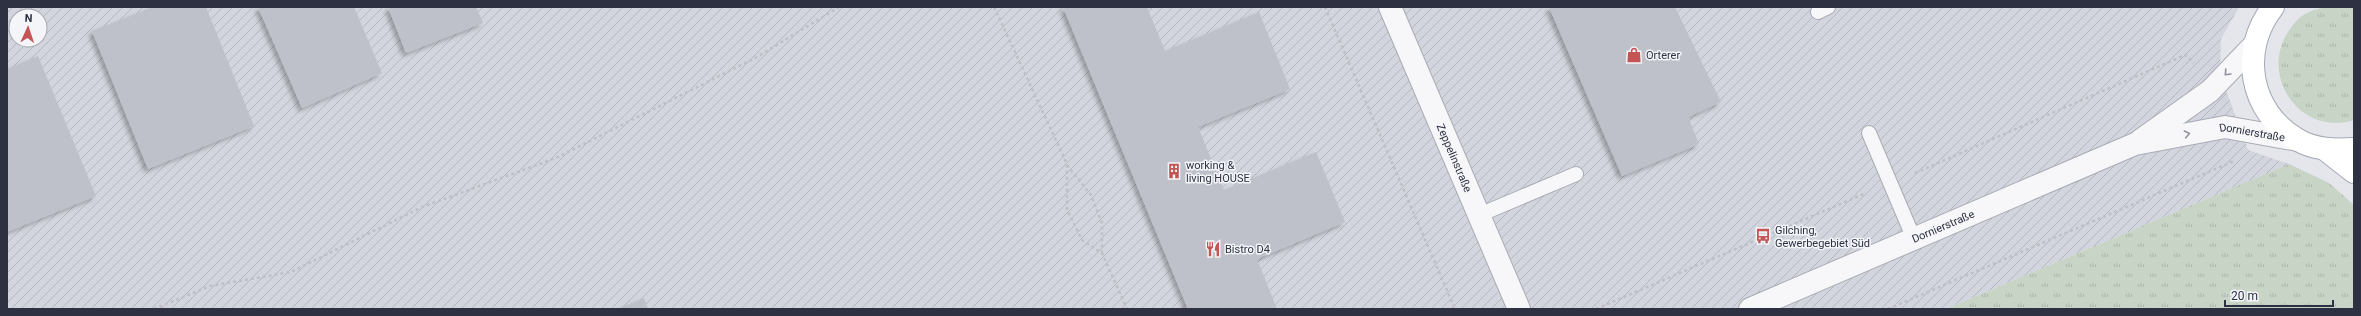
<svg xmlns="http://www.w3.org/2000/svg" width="2361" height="316" font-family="Roboto,sans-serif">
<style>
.industrial{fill:url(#industrial-furrows);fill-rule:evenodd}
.grass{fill:url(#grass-tufts)}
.building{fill:#bfc1ca;filter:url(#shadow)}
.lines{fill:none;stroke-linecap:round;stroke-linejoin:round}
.lane-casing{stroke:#a9acb5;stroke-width:16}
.street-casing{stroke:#a9acb5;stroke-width:24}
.primary-casing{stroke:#a4a9b6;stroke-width:24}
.path{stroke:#bec0c6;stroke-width:2.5;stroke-dasharray:3 3;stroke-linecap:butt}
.lane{stroke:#f7f7f9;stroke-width:14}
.street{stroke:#f7f7f9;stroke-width:22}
.primary{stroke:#fff;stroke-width:22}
.oneway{stroke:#92949e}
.labels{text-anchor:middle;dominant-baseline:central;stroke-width:3;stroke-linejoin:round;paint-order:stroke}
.poi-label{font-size:11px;fill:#2d3142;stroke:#f4f5f8;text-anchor:start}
.street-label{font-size:11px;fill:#2d3142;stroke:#f4f5f8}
</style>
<defs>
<pattern id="industrial-furrows" width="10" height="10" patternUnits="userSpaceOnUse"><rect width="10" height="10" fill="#d2d5dd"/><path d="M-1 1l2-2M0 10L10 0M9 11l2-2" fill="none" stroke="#b5b7bf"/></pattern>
<pattern id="grass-tufts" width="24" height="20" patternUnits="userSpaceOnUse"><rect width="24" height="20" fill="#c7d4c6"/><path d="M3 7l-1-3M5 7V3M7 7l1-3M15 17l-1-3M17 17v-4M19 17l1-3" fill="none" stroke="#abb6ab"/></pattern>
<filter id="shadow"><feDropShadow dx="-3.5" dy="3.5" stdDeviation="2" flood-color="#0004"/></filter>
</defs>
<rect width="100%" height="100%" fill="#e4e6eb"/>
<path class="industrial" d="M7,7H2239L2221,39L2220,74L2248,150L2289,164L1946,309H7ZM16,16H40V40H16Z"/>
<g class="grass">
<path d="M2324,7H2354V120C2303,136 2261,81 2286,35C2291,27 2298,17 2307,13C2312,10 2319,9 2324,7Z"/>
<polygon points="2289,164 2329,183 2354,205 2354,309 1946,309"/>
</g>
<g class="building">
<polygon points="153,7 206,7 254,126 148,169 92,31"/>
<polygon points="258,7 354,7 382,73 302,108"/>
<polygon points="388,7 476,7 483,23 406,53"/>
<polygon points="1063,7 1147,7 1165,51 1259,12 1290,89 1198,127 1224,190 1316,152 1345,222 1257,259 1277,309 1188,309"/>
<polygon points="1549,7 1675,7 1721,102 1688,117 1699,144 1622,176"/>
<polygon points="38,56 96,196 7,232 7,69"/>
<polygon points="644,298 648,309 618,309"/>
</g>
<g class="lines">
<g class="lane-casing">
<g id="lane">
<polyline points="1818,12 1828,7"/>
<polyline points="1869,133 1914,239"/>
<polyline points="1479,215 1576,174"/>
</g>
</g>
<g class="street-casing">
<g id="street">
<path id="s1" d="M1390,7L1519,309"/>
<polyline points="2141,140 2210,91 2254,45"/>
<path id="s2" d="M1750,309L2135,144L2225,127L2298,140"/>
</g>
</g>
<g class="primary-casing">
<g id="primary">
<path d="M2273,7C2239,50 2249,112 2298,140C2315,150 2335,150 2354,149"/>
<polyline points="2326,150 2354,172"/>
</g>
</g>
<g class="path">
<polyline points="994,7 1067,164 1067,210 1082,240 1102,253 1127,309"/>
<polyline points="1325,7 1455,309"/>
<polyline points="1067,165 1091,195 1102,223 1102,253"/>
<polyline points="1915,173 2185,55 2194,63"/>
<polyline points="154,309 210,286 291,272 422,207 556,158 757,57 839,7"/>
<polyline points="1596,309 1866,193"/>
<polyline points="1888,309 2234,161"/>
</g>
<use href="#lane" class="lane"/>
<use href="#street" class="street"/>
<use href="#primary" class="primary"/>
</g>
<defs><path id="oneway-chevron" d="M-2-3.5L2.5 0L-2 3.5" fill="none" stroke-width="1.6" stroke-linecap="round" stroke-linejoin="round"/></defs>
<g class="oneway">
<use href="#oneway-chevron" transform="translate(2227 73) rotate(133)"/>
<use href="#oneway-chevron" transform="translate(2187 134) rotate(-11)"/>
</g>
<defs>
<g id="shop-bare" transform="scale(1.2)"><path d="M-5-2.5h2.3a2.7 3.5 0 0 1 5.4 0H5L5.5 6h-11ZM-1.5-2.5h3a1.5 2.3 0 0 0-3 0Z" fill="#c55454" stroke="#f4f5f8" stroke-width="2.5" paint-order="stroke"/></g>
<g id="building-bare" transform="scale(1.2)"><path d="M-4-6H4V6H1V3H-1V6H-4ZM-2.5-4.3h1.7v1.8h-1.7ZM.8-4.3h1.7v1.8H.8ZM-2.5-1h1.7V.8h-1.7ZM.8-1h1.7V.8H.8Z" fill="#c55454" stroke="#f4f5f8" stroke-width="2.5" paint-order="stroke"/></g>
<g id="bus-bare" transform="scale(1.2)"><path d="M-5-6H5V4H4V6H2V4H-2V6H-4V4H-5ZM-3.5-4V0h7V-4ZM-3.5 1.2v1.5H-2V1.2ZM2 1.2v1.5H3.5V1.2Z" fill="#c55454" stroke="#f4f5f8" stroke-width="2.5" paint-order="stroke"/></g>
<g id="restaurant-bare" transform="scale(1.2)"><path d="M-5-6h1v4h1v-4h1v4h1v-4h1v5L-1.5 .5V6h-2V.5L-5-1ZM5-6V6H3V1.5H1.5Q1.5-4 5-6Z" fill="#c55454" stroke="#f4f5f8" stroke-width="2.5" paint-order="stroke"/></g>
</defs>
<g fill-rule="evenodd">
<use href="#shop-bare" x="1634" y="55"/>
<use href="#building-bare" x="1174" y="171"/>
<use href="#bus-bare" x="1763" y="236"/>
<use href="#restaurant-bare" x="1213" y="249"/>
</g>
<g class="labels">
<g class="poi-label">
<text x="1646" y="55">Orterer</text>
<text x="1186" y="165">working &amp;<tspan x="1186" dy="13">living HOUSE</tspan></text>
<text x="1775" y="230">Gilching,<tspan x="1775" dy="13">Gewerbegebiet Süd</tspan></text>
<text x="1225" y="249">Bistro D4</text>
</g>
<g class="street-label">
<text stroke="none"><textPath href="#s2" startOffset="538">Dornierstraße</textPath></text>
<text stroke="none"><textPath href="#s1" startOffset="164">Zeppelinstraße</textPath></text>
<text stroke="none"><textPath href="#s2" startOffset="210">Dornierstraße</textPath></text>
</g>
</g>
<rect width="2361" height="316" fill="none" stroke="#2d3142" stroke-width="16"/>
<g transform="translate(28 28) rotate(3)"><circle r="19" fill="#f4f5f8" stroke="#a4a7af"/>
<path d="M0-3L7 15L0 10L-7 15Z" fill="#c55454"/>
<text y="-6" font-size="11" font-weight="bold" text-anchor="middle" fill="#2d3142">N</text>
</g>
<path d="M2225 300v6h108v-6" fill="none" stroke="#2d3142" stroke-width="2"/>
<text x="2231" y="300" font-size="12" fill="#2d3142" stroke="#f4f5f8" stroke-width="3" paint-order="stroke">20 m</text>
</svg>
